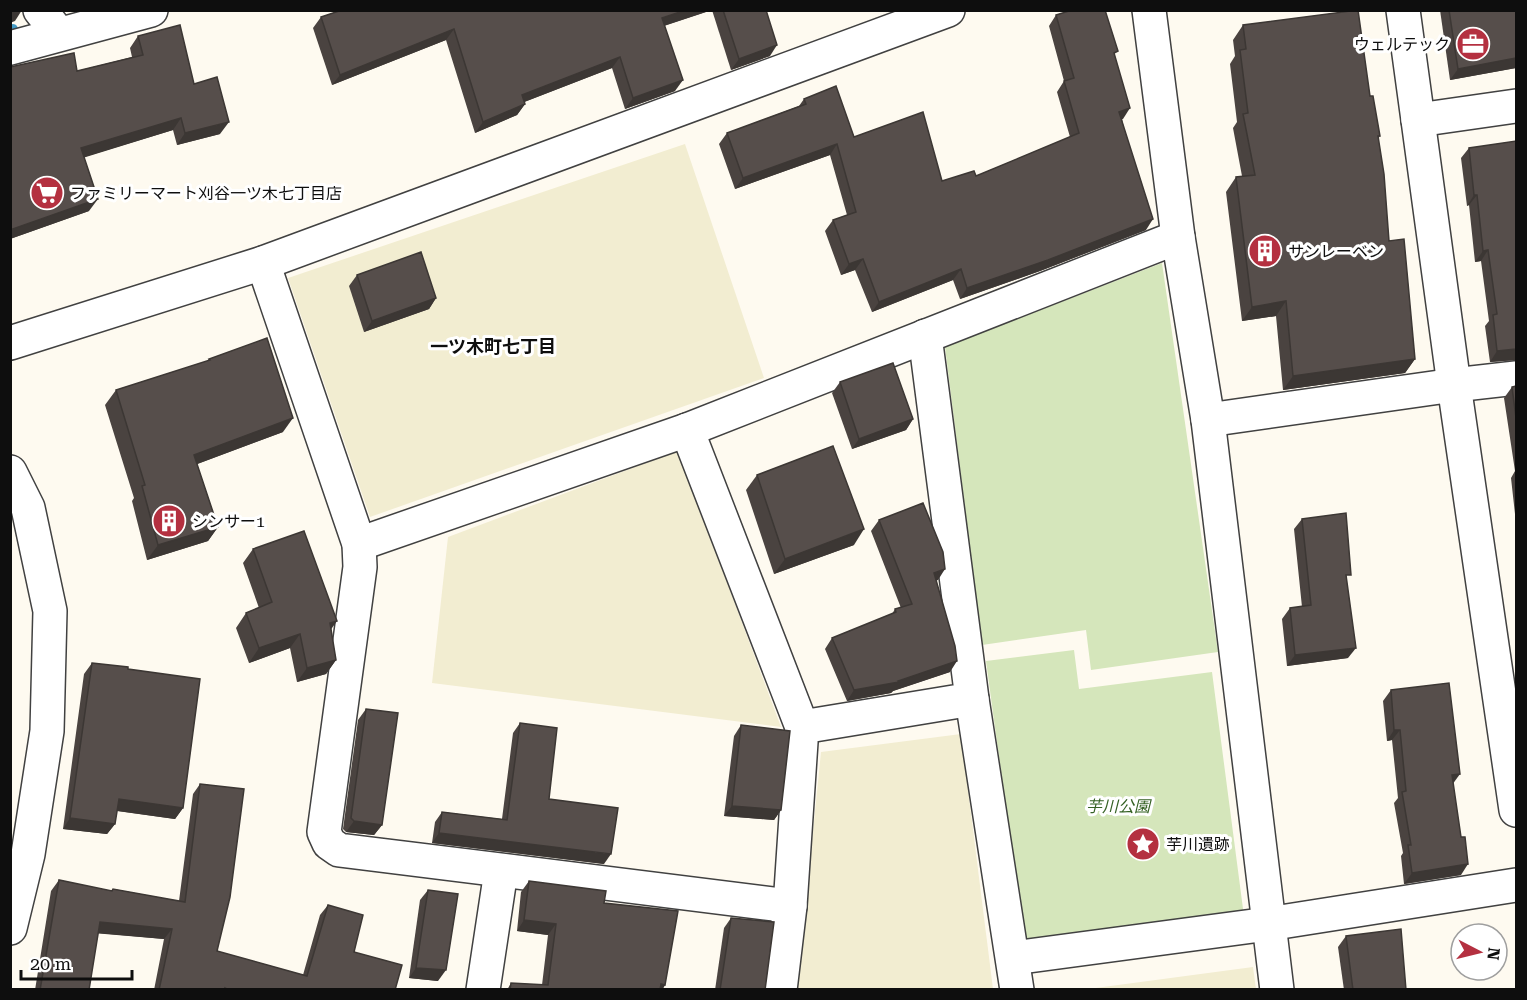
<svg xmlns="http://www.w3.org/2000/svg" width="1527" height="1000" font-family="'Roboto Serif','Noto Sans JP',serif">
<style>
.farmland{fill:#f2edd1}
.green{fill:#d5e6bb}
.lines{fill:none;stroke-linecap:round;stroke-linejoin:round}
.stream{stroke:#449ac3;stroke-width:10}
.minor-casing{stroke:#414141;stroke-width:36}
.tertiary-casing{stroke:#414141;stroke-width:36}
.minor{stroke:#fff;stroke-width:33}
.tertiary{stroke:#fff;stroke-width:33}
.wall{fill:#4a4340}
.shaded-wall{fill:#3c3734}
.building{fill:#564e4b;stroke:#3c3734;stroke-width:1.5}
.labels{text-anchor:middle;dominant-baseline:central;stroke-width:6;stroke-linejoin:round;paint-order:stroke}
.poi-label{font-size:16px;fill:#0e0e0e;stroke:#fff;text-anchor:start}
.park-label{font-size:16px;font-style:italic;fill:#346123;stroke:#fff}
.neighbourhood-label{font-size:18px;font-weight:bold;fill:#0e0e0e;stroke:#fff}
</style>
<rect width="100%" height="100%" fill="#fefaf0"/>
<g class="farmland">
<polygon points="685,144 764,378 370,517 288,278"/>
<polygon points="678,451 781,727 432,683 448,537"/>
<polygon points="961,734 993,989 797,990 821,752"/>
<polygon points="1253,967 1256,989 1088,989"/>
</g>
<g class="green">
<polygon points="1162,263 1218,652 1091,670 1086,630 982,645 945,347"/>
<polygon points="1074,650 1079,689 1212,672 1245,924 1026,957 986,661"/>
</g>
<g class="lines">
<g class="stream">
<polyline points="82,11 82,10"/>
<polyline points="10,30 13,29"/>
</g>
<g class="minor-casing">
<g id="minor">
<polyline points="40,10 59,34"/>
<polyline points="1403,10 1418,120"/>
<polyline points="10,48 151,10"/>
<polyline points="1516,106 1418,120 1454,385 1516,810"/>
<polyline points="1178,237 1208,420 1277,990"/>
<polyline points="263,263 359,544 360,567 324,832 329,843 339,850 790,906"/>
<polyline points="10,343 263,263 948,10"/>
<polyline points="1208,420 1454,385 1516,378"/>
<polyline points="687,430 802,727"/>
<polyline points="359,544 687,430 1178,237 1149,10"/>
<polyline points="972,699 1017,990"/>
<polyline points="1013,958 1268,924 1516,885"/>
<polyline points="483,990 501,871"/>
<polyline points="780,990 790,906 802,727 972,699 925,336"/>
</g>
</g>
<g class="tertiary-casing">
<polyline id="tertiary" points="10,472 28,508 50,611 47,731 28,854 10,928"/>
</g>
<use href="#minor" class="minor"/>
<use href="#tertiary" class="tertiary"/>
</g>
<g class="wall">
<polygon points="341,10 712,10 664,26 675,91 625,109 612,68 524,102 525,104 517,115 475,133 446,40 332,85 313,28 321,17"/>
<polygon points="712,10 766,10 770,56 731,70"/>
<polygon points="1440,10 1516,10 1516,68 1450,80"/>
<polygon points="1056,15 1115,56 1123,119 1122,119 1146,230 1040,271 960,299 953,280 872,312 855,270 841,275 825,231 833,220 847,215 830,155 735,189 719,144 727,133 799,106 804,99 854,137 942,181 976,176 1070,137 1057,92 1064,81 1049,26"/>
<polygon points="1243,25 1370,96 1380,136 1378,139 1389,241 1415,359 1405,373 1283,390 1276,316 1242,321 1226,192 1236,177 1242,176 1233,128 1237,122 1230,64 1235,56 1233,40"/>
<polygon points="138,36 194,84 220,134 177,145 173,130 84,157 89,211 10,239 77,71 132,57 130,48"/>
<polygon points="1516,146 1516,360 1490,362 1485,326 1489,321 1481,261 1475,262 1469,205 1467,206 1461,158 1469,148"/>
<polygon points="357,275 436,298 429,309 364,332 349,286"/>
<polygon points="209,359 283,432 197,464 218,527 208,541 147,560 132,501 134,498 105,405 116,390 207,361"/>
<polygon points="840,382 913,419 906,430 852,449 832,393"/>
<polygon points="1516,386 1516,523 1511,478 1515,471 1504,398 1512,387"/>
<polygon points="757,475 854,545 774,574 746,490"/>
<polygon points="1302,519 1347,581 1348,658 1287,666 1282,619 1290,608 1302,607 1294,529"/>
<polygon points="879,520 938,580 936,580 950,672 893,691 891,693 847,701 825,649 832,638 892,614 895,609 901,608 871,531"/>
<polygon points="253,549 331,629 336,660 326,674 297,682 290,648 249,663 236,628 246,613 259,608 243,563"/>
<polygon points="92,663 128,669 183,808 175,819 117,811 115,824 107,834 63,829 84,674"/>
<polygon points="1391,690 1453,784 1461,875 1404,884 1401,856 1403,853 1394,803 1398,798 1392,740 1387,741 1383,701"/>
<polygon points="366,709 382,825 374,835 346,832 343,829 358,720"/>
<polygon points="520,723 549,799 604,864 432,843 435,822 442,812 502,819 513,733"/>
<polygon points="741,725 781,810 774,820 724,816 734,736"/>
<polygon points="200,784 217,951 303,975 320,915 328,905 354,952 395,990 154,990 164,939 98,933 89,990 35,990 51,891 59,880 111,891 113,889 179,901 193,794"/>
<polygon points="529,881 604,903 665,985 662,990 507,990 511,983 542,985 548,935 517,931 521,892"/>
<polygon points="428,890 438,981 409,978 420,900"/>
<polygon points="731,918 765,990 715,990 724,928"/>
<polygon points="1346,936 1406,990 1344,990 1338,947"/>
</g>
<g class="shaded-wall">
<polygon points="10,10 22,10 15,21 10,23"/>
<polygon points="686,10 712,10 654,29 662,18"/>
<polygon points="454,29 446,40 332,85 340,75"/>
<polygon points="777,45 770,56 731,70 739,59"/>
<polygon points="620,57 612,68 514,106 522,95"/>
<polygon points="1516,58 1516,68 1450,80 1458,69"/>
<polygon points="683,80 675,91 625,109 633,98"/>
<polygon points="525,104 517,115 475,133 483,122"/>
<polygon points="1130,108 1123,119 1112,122 1119,112"/>
<polygon points="181,118 173,130 73,161 81,148"/>
<polygon points="229,122 220,134 177,145 185,133"/>
<polygon points="837,144 830,155 735,189 743,178"/>
<polygon points="1474,195 1477,195 1469,205 1467,206"/>
<polygon points="98,199 89,211 10,239 10,230"/>
<polygon points="1153,219 1146,230 1040,271 960,299 967,288"/>
<polygon points="1488,250 1481,261 1475,262 1483,251"/>
<polygon points="863,259 855,270 841,275 849,264"/>
<polygon points="961,269 953,280 872,312 879,302"/>
<polygon points="436,298 429,309 364,332 372,321"/>
<polygon points="1286,301 1276,316 1242,321 1252,307"/>
<polygon points="1516,349 1516,360 1490,362 1497,351"/>
<polygon points="1415,359 1405,373 1283,390 1293,376"/>
<polygon points="293,418 283,432 184,469 194,455"/>
<polygon points="913,419 906,430 852,449 859,439"/>
<polygon points="218,527 208,541 147,560 158,545"/>
<polygon points="864,529 854,545 774,574 785,559"/>
<polygon points="945,569 938,580 926,584 934,573"/>
<polygon points="337,621 327,635 330,623"/>
<polygon points="300,634 290,648 249,663 259,648"/>
<polygon points="1356,648 1348,658 1287,666 1295,655"/>
<polygon points="336,660 326,674 297,682 307,668"/>
<polygon points="957,661 950,672 893,691 891,693 847,701 854,690 898,681"/>
<polygon points="1394,730 1400,730 1392,740 1387,741"/>
<polygon points="1460,774 1452,785 1452,775"/>
<polygon points="119,799 183,808 175,819 111,810"/>
<polygon points="732,806 781,810 774,820 724,816"/>
<polygon points="70,818 115,824 107,834 63,829"/>
<polygon points="354,821 382,825 374,835 346,832"/>
<polygon points="439,833 611,854 604,864 432,843"/>
<polygon points="1468,864 1461,875 1404,884 1412,873"/>
<polygon points="524,920 556,924 548,935 517,931"/>
<polygon points="100,922 172,929 164,939 93,933"/>
<polygon points="416,968 446,970 438,981 409,978"/>
<polygon points="661,984 665,985 662,990 657,990"/>
</g>
<g class="building">
<polygon points="342,10 686,10 662,18 683,80 633,98 620,57 522,95 525,104 483,122 454,29 340,75 321,17"/>
<polygon points="723,10 766,10 777,45 739,59"/>
<polygon points="1072,10 1105,10 1118,51 1114,53 1130,108 1119,112 1153,219 1048,260 967,288 961,269 879,302 863,259 849,264 833,220 856,212 837,144 743,178 727,133 806,104 804,99 836,86 854,137 923,112 942,181 974,171 976,176 1079,133 1064,81 1074,78 1056,15"/>
<polygon points="1358,10 1370,96 1373,96 1380,136 1378,136 1384,174 1389,241 1404,239 1415,359 1293,376 1286,301 1252,307 1236,177 1255,175 1243,114 1248,113 1240,50 1246,49 1243,25"/>
<polygon points="1449,10 1516,10 1516,58 1458,69"/>
<polygon points="180,25 194,84 217,77 229,122 185,133 181,118 81,148 98,199 10,230 10,67 74,53 77,71 143,55 138,36"/>
<polygon points="1516,141 1516,349 1497,351 1493,315 1497,314 1488,250 1483,251 1477,195 1474,195 1469,148"/>
<polygon points="421,252 436,298 372,321 357,275"/>
<polygon points="267,338 293,418 194,455 218,527 158,545 142,486 145,485 116,390 210,360 209,359"/>
<polygon points="893,363 913,419 859,439 840,382"/>
<polygon points="1516,386 1516,418 1512,387"/>
<polygon points="833,446 864,529 785,559 757,475"/>
<polygon points="923,503 943,552 945,569 934,573 955,646 957,661 898,681 899,682 854,690 832,638 896,612 895,609 912,604 879,520"/>
<polygon points="1346,513 1351,575 1346,575 1356,648 1295,655 1290,608 1311,605 1302,519"/>
<polygon points="304,531 337,621 330,623 336,660 307,668 300,634 259,648 246,613 272,602 253,549"/>
<polygon points="92,663 128,667 128,669 200,679 183,808 119,799 115,824 70,818"/>
<polygon points="1449,683 1460,774 1452,775 1461,837 1465,837 1468,864 1412,873 1408,845 1411,845 1402,792 1406,791 1400,730 1394,730 1391,690"/>
<polygon points="366,709 398,713 382,825 354,821 351,818"/>
<polygon points="520,723 557,728 549,799 618,808 611,854 439,833 442,812 507,820"/>
<polygon points="741,725 790,731 781,810 732,806"/>
<polygon points="200,784 244,789 230,897 217,951 307,976 328,905 363,915 354,952 402,965 395,990 229,990 225,988 225,990 159,990 172,929 100,922 89,990 40,990 59,880 112,891 113,889 185,902"/>
<polygon points="529,881 606,891 604,903 678,911 665,985 661,984 660,990 510,990 511,983 548,985 556,924 524,920"/>
<polygon points="428,890 458,894 446,970 416,968"/>
<polygon points="731,918 774,922 765,990 720,990"/>
<polygon points="1401,929 1406,990 1353,990 1346,936"/>
</g>
<defs>
<g id="office-disc" transform="scale(1.725)"><circle r="9.5" fill="#b43040" stroke="#fff"/><path d="M-6-3h4V-5.5h4V-3h4V5H-6ZM-1-4.5V-3h2v-1.5ZM-6 0V1H6V0Z" fill="#fff"/></g>
<g id="supermarket-disc" transform="scale(1.725)"><circle r="9.5" fill="#b43040" stroke="#fff"/><path d="M-6-5.5h2.5l.6 2H6L4.5 2H-2.5L-4.4-4H-6ZM-1.5 3.2a1.3 1.3 0 1 0 .1 0ZM3 3.2a1.3 1.3 0 1 0 .1 0Z" fill="#fff"/></g>
<g id="building-disc" transform="scale(1.725)"><circle r="9.5" fill="#b43040" stroke="#fff"/><path d="M-4-6H4V6H1V3H-1V6H-4ZM-2.5-4.3h1.7v1.8h-1.7ZM.8-4.3h1.7v1.8H.8ZM-2.5-1h1.7V.8h-1.7ZM.8-1h1.7V.8H.8Z" fill="#fff"/></g>
<g id="sight-disc" transform="scale(1.725)"><circle r="9.5" fill="#b43040" stroke="#fff"/><path d="M0-6L1.8-2.2L6-1.7L2.9 1.2L3.7 5.4L0 3.3L-3.7 5.4L-2.9 1.2L-6-1.7L-1.8-2.2Z" fill="#fff"/></g>
</defs>
<g fill-rule="evenodd">
<use href="#office-disc" x="1473" y="44"/>
<use href="#supermarket-disc" x="47" y="193"/>
<use href="#building-disc" x="1265" y="251"/>
<use href="#building-disc" x="169" y="521"/>
<use href="#sight-disc" x="1143" y="844"/>
</g>
<g class="labels">
<g class="poi-label">
<text x="1450" y="44" text-anchor="end">ウェルテック</text>
<text x="70" y="193">ファミリーマート刈谷一ツ木七丁目店</text>
<text x="1288" y="251">サンレーベン</text>
<text x="192" y="521">シンサー1</text>
<text x="1166" y="844">芋川遺跡</text>
</g>
<g class="park-label">
<text x="1118" y="806">芋川公園</text>
</g>
<g class="neighbourhood-label">
<text x="493" y="346">一ツ木町七丁目</text>
</g>
</g>
<rect width="1527" height="1000" fill="none" stroke="#0e0e0e" stroke-width="24"/>
<g transform="translate(1479 952) rotate(97)"><circle r="28" fill="#ffffff" stroke="#9f9f9f" stroke-width="1.5"/>
<path d="M0-4.5L10 22L0 15L-10 22Z" fill="#b43040"/>
<text y="-9" font-size="16" font-weight="bold" text-anchor="middle" fill="#0e0e0e">N</text>
</g>
<path d="M21 970v9h111v-9" fill="none" stroke="#0e0e0e" stroke-width="3"/>
<text x="30" y="970" font-size="18" fill="#0e0e0e" stroke="#ffffff" stroke-width="4.5" paint-order="stroke">20 m</text>
</svg>
